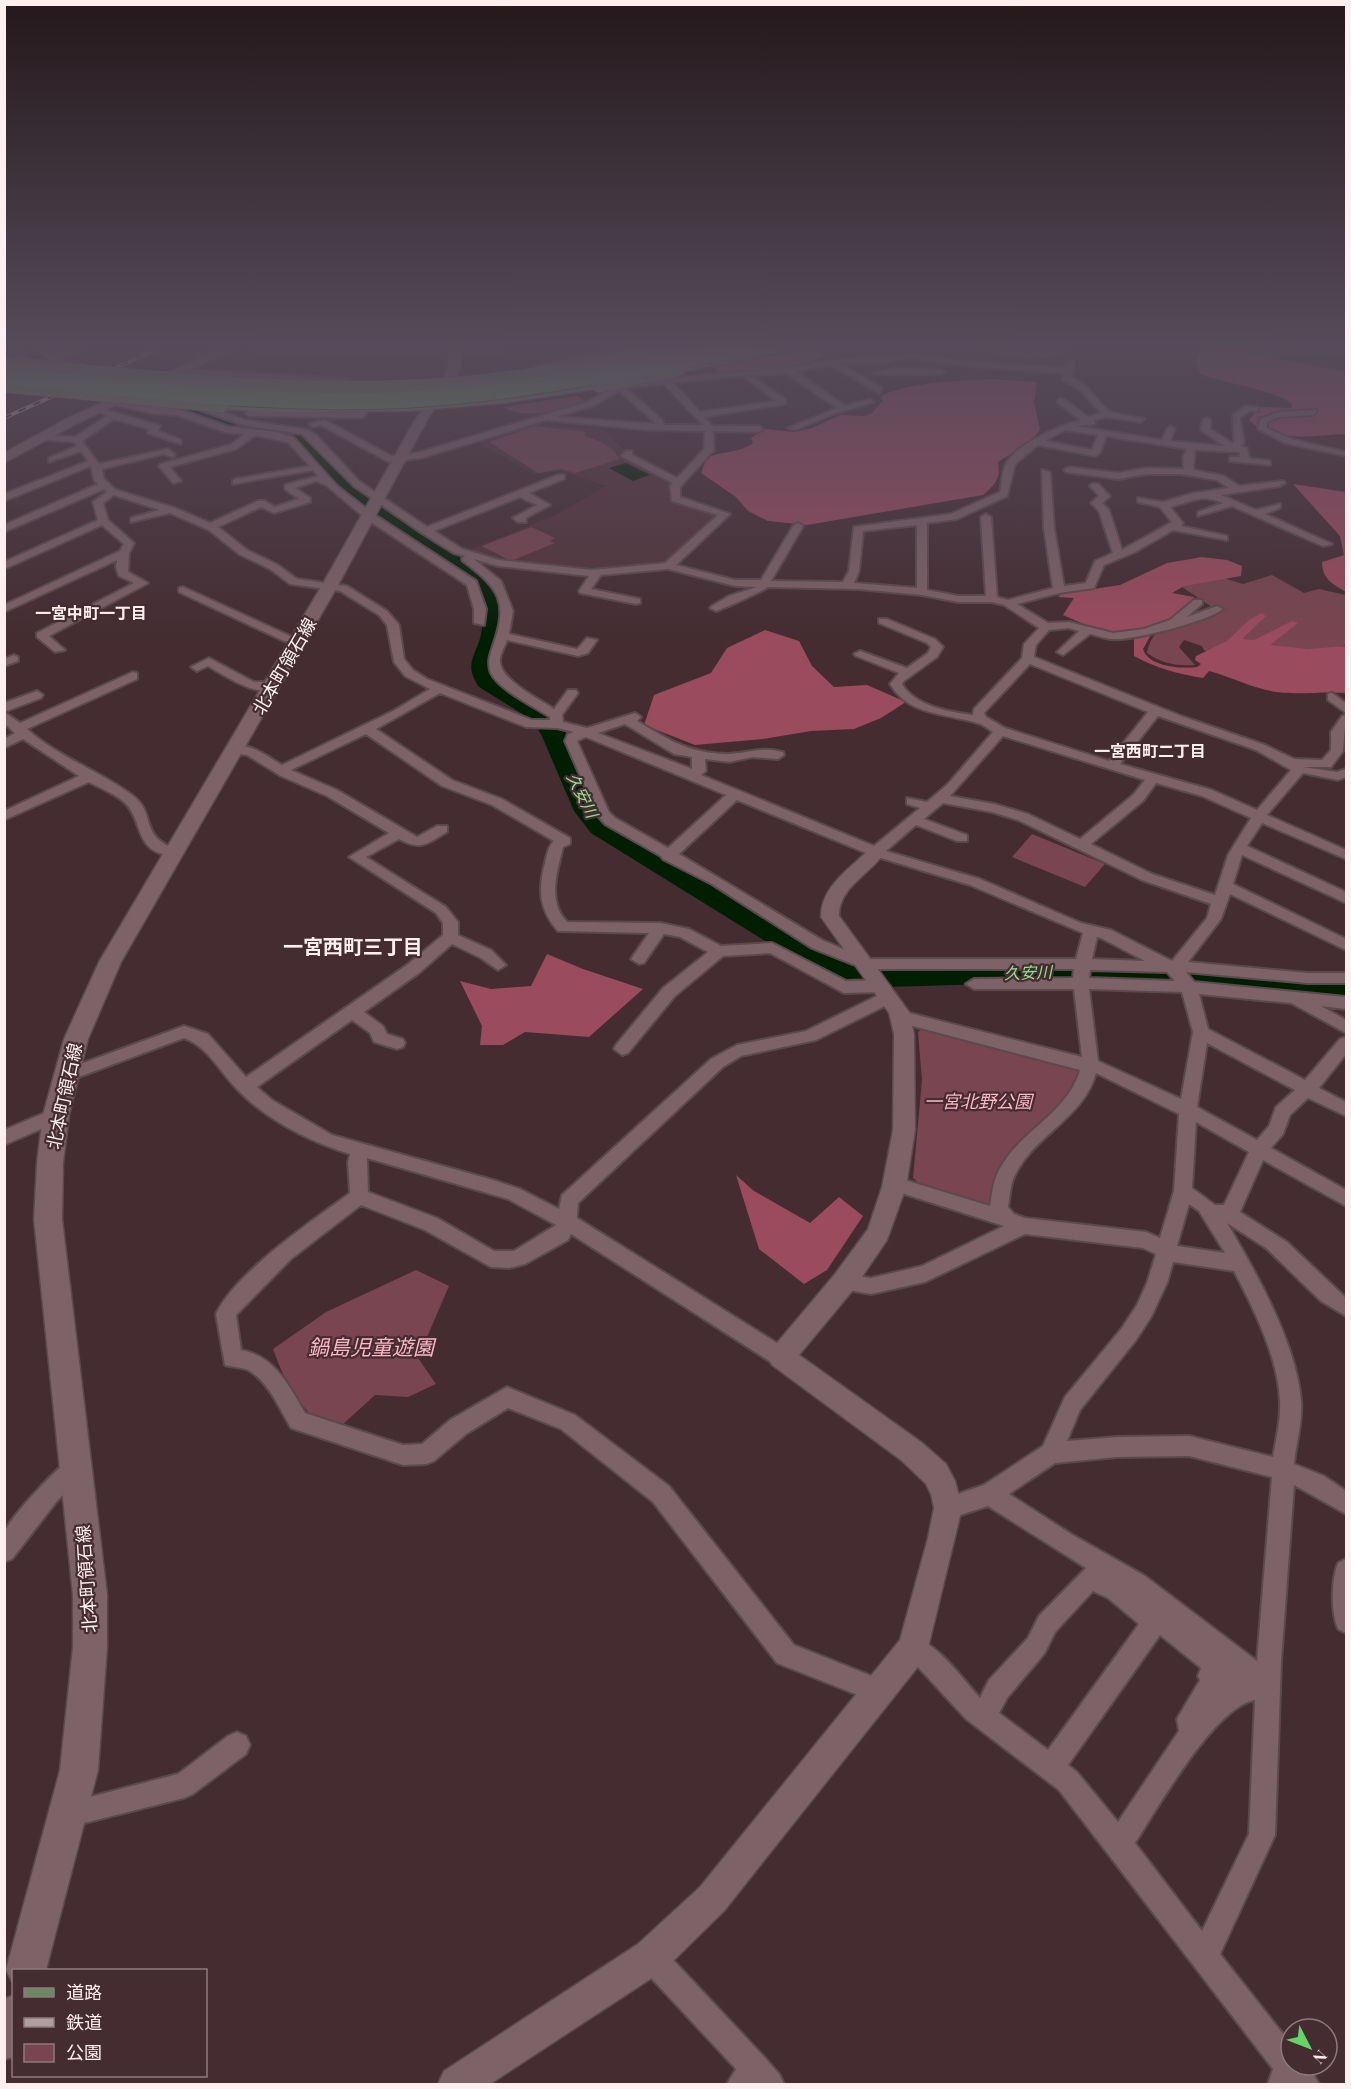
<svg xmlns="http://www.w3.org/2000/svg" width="1351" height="2089" font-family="'Playfair Display','Noto Sans JP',serif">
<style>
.built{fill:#523339}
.green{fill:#784550}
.forest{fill:#9b4b5e}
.water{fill:#001e02}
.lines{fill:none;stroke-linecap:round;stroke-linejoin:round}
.river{fill:#001e02;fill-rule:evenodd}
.minor-casing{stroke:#5c494d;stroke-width:4}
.tertiary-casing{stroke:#5c494d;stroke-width:3}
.secondary-casing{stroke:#5c494d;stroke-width:3}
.primary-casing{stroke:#5c494d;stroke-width:3}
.minor{fill:#7d6267;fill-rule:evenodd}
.tertiary{fill:#7d6267;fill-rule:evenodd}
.secondary{fill:#7d6267;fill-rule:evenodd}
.primary{fill:#6b8863;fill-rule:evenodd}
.rail-casing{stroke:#b09da0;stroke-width:4}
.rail{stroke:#442c31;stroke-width:2;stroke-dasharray:8;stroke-linecap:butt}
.primary-bridge-casing{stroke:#5c494d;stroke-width:16;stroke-linecap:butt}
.motorway-bridge-casing{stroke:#5c494d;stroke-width:18;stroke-linecap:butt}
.primary-bridge{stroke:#6b8863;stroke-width:15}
.motorway-bridge{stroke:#5fa160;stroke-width:16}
.labels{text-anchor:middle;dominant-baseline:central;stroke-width:4.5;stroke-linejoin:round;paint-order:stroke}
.far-neighbourhood-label{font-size:16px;font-weight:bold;fill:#ffeff1;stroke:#442c31}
.far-water-label{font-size:16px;font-style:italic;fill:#92e492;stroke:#442c31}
.street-label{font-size:18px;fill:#ffeff1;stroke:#442c31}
.park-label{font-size:18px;font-style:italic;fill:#feb8c5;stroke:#442c31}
.neighbourhood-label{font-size:20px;font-weight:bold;fill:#ffeff1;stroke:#442c31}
.near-park-label{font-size:21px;font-style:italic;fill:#feb8c5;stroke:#442c31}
</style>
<rect width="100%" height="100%" fill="#442c31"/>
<polygon class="built" points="531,423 604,430 627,452 672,482 670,502 717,513 720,517 666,564 580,570 504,562 469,550 556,515 606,486 561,471 534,474 476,441"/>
<g class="green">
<path d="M577,396L585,401L584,403C559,410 527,421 503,407Z"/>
<path d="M535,426L585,432V436C598,440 612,446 620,459L575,473L561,469L538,473L489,442Z"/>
<polygon points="531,527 555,538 550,541 555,543 511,561 482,546"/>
<path d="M1272,575L1304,593L1319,589L1346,595V645L1325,651L1288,650L1253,641L1212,653L1204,650L1202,646L1184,640L1179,647L1195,665C1176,666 1163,664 1147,653C1154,618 1180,629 1200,620C1207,617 1211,614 1218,611L1179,585L1220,577L1243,584Z"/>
<polygon points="1032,834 1105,864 1085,887 1012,857"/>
<path d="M923,1028L1073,1067L1080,1072C1069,1106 1038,1126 1012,1148L1014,1151L998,1173L994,1201L984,1206L920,1184L913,1178L922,1080L918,1032Z"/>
<path d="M416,1270L449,1286L418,1358L436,1384L408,1397L375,1395L331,1435C300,1405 288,1391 273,1349L326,1312Z"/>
</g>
<g class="forest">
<path d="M809,349L823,355C813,365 727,379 715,370L714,367Z"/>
<path d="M1201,349H1257L1278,359L1344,371L1346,384V434C1317,435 1272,444 1249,420L1260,407L1291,408L1292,403C1261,386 1233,386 1200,374L1196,361Z"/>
<path d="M991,379L1037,382L1034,402L1040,430L1030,442L998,462C1001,479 995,485 983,495L807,525L768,521L748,511L736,497L701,473L707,458C723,450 738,454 753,443L751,438L765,429L794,432L812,428L840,415L864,416L872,413L883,400L881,397C898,383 967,380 991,379Z"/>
<path d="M1293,484L1346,492V592C1333,584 1322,579 1322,562L1344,555L1340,536Z"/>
<polygon points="1202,557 1227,560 1242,566 1241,576 1184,586 1172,593 1194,597 1185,609 1168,622 1138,631 1104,633 1063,615 1074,598 1058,597 1061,594 1120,585 1167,563"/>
<path d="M1261,613L1266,616L1242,639L1254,640L1292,621L1298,623L1270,645L1308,649L1346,646V693C1323,691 1299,695 1276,692C1251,688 1232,677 1209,671L1203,678C1178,674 1156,668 1134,656V639L1152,633L1143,649C1148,667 1182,669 1197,667L1201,664L1195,660L1196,656L1227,641L1249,620Z"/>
<polygon points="765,630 799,641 812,666 834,687 867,685 906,702 881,718 854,729 811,731 763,739 695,745 644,725 654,695 711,673 727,648"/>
<polygon points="547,954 583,969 643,989 589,1037 525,1032 503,1045 480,1045 482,1026 460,981 491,989 531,986"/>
<polygon points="736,1175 754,1191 810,1223 839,1197 863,1216 827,1270 804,1284 759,1249"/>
</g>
<polygon class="water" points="626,463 650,475 633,481 609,468"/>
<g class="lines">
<g class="river">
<polygon points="15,349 34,349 91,384 82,389 76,388"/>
<path d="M138,398L181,403L238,422L276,425L310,436L365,493L439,544L492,577L506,618V631L494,666L499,678L550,710L567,734L601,809L611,821L836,955L855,960L915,965L1066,960L1346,974V997L1066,982L884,987L855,983L815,972L591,833L574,811L541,734L532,720L479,687C461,661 480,653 482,628C483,614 477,599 474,585L423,554L351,501L296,444L274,436L228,431L178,413L132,407L129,403Z"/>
</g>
<g class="minor-casing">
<g id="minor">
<polygon points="9,349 18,349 44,371 37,373"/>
<polygon points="35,349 44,349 53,355 73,349 85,349 59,358 81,374 74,376"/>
<polygon points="622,349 639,349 539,368 535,366"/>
<path d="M990,349L1029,353L1067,349C1048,361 1009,361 990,349Z"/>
<polygon points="1274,349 1286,350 1278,356 1249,352 1253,350 1277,351"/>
<path d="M907,353L969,362L1063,368L1068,361H1074L1071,377L1085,385L1109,412L1144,419L1140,422L1106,417L1095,420V424L1076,426L1162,440L1167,429L1171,426L1175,429L1170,441L1224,446L1201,430L1203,420L1207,417L1211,420L1210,429L1232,443L1234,442L1233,415L1245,406L1258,407V411H1250L1240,418L1244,443L1240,446L1247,448L1249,458L1270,461V465L1230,461V457H1240V452L1195,450L1193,470L1224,476L1239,486L1283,481L1285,483L1280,486L1221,495L1256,510L1280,504V508L1265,514L1332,544L1323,546L1232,506L1198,516V512L1223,503C1200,493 1193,502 1170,507L1183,523L1181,526L1227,536V540L1173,530L1135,552L1104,565L1094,588L1059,593L1017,604L1048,623L1069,622L1113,633L1144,629L1170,620L1194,600H1202V604L1187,617L1217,606L1223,609C1209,621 1132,641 1112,639C1105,639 1097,635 1090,634L1063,655L1057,652L1079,631L1069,628L1049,630L1036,645L1034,657L1181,716L1265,745L1294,759L1322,760L1331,750V732L1342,716L1346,715L1343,751L1331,767H1303L1337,772L1346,769V777L1338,780L1303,773L1267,815L1346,850V859L1262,823L1247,846L1346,892V903L1242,855L1233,884L1346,939V950L1230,894L1221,919L1188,962L1308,973H1346V983H1308L1186,972L1194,982L1346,997V1009L1321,1006L1346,1020V1033L1291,1003L1199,994L1208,1029L1305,1080L1340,1039L1346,1037V1054L1319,1088L1346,1102V1116L1308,1098L1290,1115L1283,1134L1271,1148L1346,1190V1206L1263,1160L1240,1212L1287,1242L1346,1298V1316L1321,1301L1266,1248L1227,1223C1256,1272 1296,1343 1301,1400C1303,1421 1296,1443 1294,1464L1324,1476L1346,1491V1514L1294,1485L1281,1662L1275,1835L1220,1954L1291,2044V2065H1308L1319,2084H1268L1273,2069L1059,1790L966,1719L918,1667L905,1656L901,1648L905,1640L913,1636C941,1647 960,1676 980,1698L989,1680L1028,1638L1039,1616L1086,1568L988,1506L948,1519L940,1516L937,1508L940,1500L984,1485L1043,1446L1065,1397L1122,1328L1137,1305L1147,1283L1156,1254L1143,1248L1025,1234L925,1282L871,1294L837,1288L834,1282L837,1276L844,1274L871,1278L922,1266L1004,1226L889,1189L886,1184L889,1179L895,1177L990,1206C992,1194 993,1181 999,1170C1020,1130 1067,1114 1080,1070L901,1023L893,1017L901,1011L1082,1057L1074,989H974L966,984L974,979L1073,978L1074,969H865L812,948L712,884L663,859L661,856L605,824L598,816L565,741L568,734L574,732L557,728L526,727L440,693L376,729L452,780L502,799L570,838V844L563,847C557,872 547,901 567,922L660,923L689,929L721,946L772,943L846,981L882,980L890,986L882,992L844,993L770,953L723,956L675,996L628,1053L622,1055L614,1049L616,1045L663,988L708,952L680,937L664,934L644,963L639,964L631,959L649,933L558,931C539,910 538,889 545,863C547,855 548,846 554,841L492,805L442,786L366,734L291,770L337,790L417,837L437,826H447V832C426,844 422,851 399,839L366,857L446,907L458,922V935L491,950L506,965L498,970L481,958L452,944L419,973L364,1012L383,1026L387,1034L403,1039L405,1043L403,1047L397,1049L374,1042L370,1033L352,1020L257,1087L272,1100L332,1135L493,1180L520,1189L559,1209L562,1195L711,1059L737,1045L806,1031L883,993H895L897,997L895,1001L816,1040L741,1056L723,1067L578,1203L577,1218L788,1350L791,1357L788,1364L781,1366L774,1364L571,1234L568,1240L525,1264L509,1268L491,1267L425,1230L361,1205L291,1259L236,1315L241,1350C275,1356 289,1386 305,1413L403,1445L422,1444L450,1420L507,1387L575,1415L669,1486L794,1645L887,1682L890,1691L887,1700L878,1703L777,1663L653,1502L561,1429L508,1408L466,1434L434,1461L426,1464L403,1465L291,1428C279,1408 269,1382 248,1370C241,1367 232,1367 225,1365L216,1314C236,1272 312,1221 350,1193L348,1162L350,1154C311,1142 268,1121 239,1091C221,1074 208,1046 184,1038L65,1082L59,1080L57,1076L59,1072L184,1026L208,1034L246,1077L407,965L443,935V923L436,913L349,857L389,833L327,796L281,776L247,755L230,753L229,750C243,737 268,757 282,765L395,710L430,689L405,676L394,662L387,625L379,615L340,591L290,584L270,569L239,554L209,530L170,513L131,522V518L160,510L114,495L103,503L108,520L134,543L129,553L128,572L148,583L49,636L65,650L55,652L37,637V633L134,583L119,576L116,567L117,560L4,612V605L120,551L124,544L102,525L4,569V562L98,520L93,502L107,492L104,489L4,532V525L98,484L94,480L91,466L4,501V494L88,461L81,451L49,462V458L77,446L74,442L40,439V435L75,437L107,416L100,412L104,409L160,426L158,431L181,440V444L148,433L149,429L114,419L82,441L99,464L168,449L175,455L173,457L163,454L102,469L104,479L116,490L175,508L210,523L258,501H264L275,507L299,499L285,489V485L318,476L313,470L233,484V480L236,479L310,466L288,442L259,436H254L236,449L170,467L181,481L173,483L159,466L161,464L230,445L245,434L225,432L177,415L158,414L98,402L95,397L178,409L229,427L277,432L294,438L337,486L373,514L476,581L486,609L484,625L474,623V609L467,585L365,518L326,485L316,481L295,488L310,498V502L274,513L261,507L218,527L247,550L278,565L297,579L347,586L387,611L399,625L404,659L413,670L427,679L532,720H550V717C535,707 498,689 491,673C487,663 490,655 493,646C509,601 499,588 463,561L462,559L465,556L454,553L422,533L354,486L302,434L243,425L198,409V405L232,378L181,373L178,369L350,379L347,383L241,379L207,406L245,420L308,430L316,435L360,482L427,527L558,475H564V479L529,493L550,505L526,518V522H518L513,518L537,505L520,497L434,531L462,549L499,560L592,570L665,563L718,515L672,501L670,486L673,483L621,456L626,451H632V455L677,478L704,449L705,431L649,430L546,420L421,458L389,462L321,425L313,427L309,424L325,420L391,456C400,456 407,453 417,453L587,402L617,385L664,378V374L668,372L672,378L788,368L840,359L890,358ZM907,357L969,366L1063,373V380L1079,389L1101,413L1088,417L1064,399H1058V403L1080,420C1061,425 1014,445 1006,464C1002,472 1002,483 1000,492L951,514L854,527L849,571L843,582L771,581L803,526L798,523L793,526L761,580H735L676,565L730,514L680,497V487L714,450L713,431L759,432L763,429L759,426H712L704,417L786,404V400L752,376L786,373L837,408L788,428L795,430L836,413L874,402L870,399L845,406L795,371L831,365L879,393L882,388L840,363L890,362ZM743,376L776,401L700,412L673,383ZM665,384L666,386L703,425H663V421L626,388ZM619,391L657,424L556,417L593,406ZM1065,430L1098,435L1092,450L1045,441ZM1106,436L1187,449L1183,457L1184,469L1147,468L1118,473L1069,467L1064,470L1066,472L1118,479L1147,474H1181L1217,480L1229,488L1194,493L1163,502L1138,498V502L1160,507L1172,522L1122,550L1109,510L1102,503L1110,496L1098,484H1092L1090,486L1099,496L1091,503L1099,511L1113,553L1095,561L1086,583L1064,586L1054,528L1050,472L1042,470L1044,528L1053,588L1008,600L997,597L991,517L986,514L981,517L986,596H958L927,590V523L957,519L1007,496L1015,464L1038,445L1095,456L1100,453ZM917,525V588L854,583L859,571L863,531ZM474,559L498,566L589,576L579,591L580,593L636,604L640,603V599L591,589L601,575L668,569L735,586L757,587L729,596L712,606L710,608L716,611C723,609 765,590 768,587L858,589L922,595L958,602H992L1004,605L1039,628L1024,644L1022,658L974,709L973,715C949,712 915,706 902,684L904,681L937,657L943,647L935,639L887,619H879V623L927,643L931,647L928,653L907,668L860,651L854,654L856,656L899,673L890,684C909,716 945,713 977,723C983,724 988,729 993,732L948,784L927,802L907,798V804L920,808L874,846L701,775L706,771L705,759L729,762L752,757L778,759L784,755L783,752C759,746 747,754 727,754C688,753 669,740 637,721L641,717L635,713L587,728L563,722L562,715L578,693L576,690H568L554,709C539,699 498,679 500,659C501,653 505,646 507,640L578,656L588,653L597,640L587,638L577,649L509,634L513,611L501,581ZM1030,664L1148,712L1109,761L1005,728L986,717L984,713ZM1158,716L1256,750L1291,770L1257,810L1212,790L1120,764ZM625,724L674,754L692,757V769L598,733ZM1003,736L1145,780L1133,795L1080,839L1028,814L994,804L950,796ZM586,737L726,795L668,848L615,818L609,812L577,741ZM1156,783L1202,796L1251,818L1228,855L1215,895L1152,874L1091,844L1143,801ZM737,800L871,855L970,885L1083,933L1076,959H867L822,940L679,854ZM943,803L992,812L1018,820L1142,880L1211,904L1207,918L1172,961L1111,930L1081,923L980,879L886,851L916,825L957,841H967V835L924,819ZM1097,937L1101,938L1145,961L1092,959ZM1090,970L1167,972L1175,981L1089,978ZM1089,989L1182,992L1193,1032L1181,1099L1098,1061ZM1207,1043L1295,1090L1276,1107L1269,1126L1257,1140L1197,1107ZM1096,1073L1179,1114L1174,1191L1160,1238L1146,1232L1025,1218L1014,1214L1008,1207C1010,1196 1010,1184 1015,1175C1035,1134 1083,1119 1096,1073ZM1196,1122L1249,1152L1224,1205H1215L1192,1188ZM367,1158L508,1199L556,1225L514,1251H494L437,1218L368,1192ZM1189,1204L1199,1211L1225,1253L1177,1246ZM1173,1262L1234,1271C1254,1309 1278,1357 1280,1401C1281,1420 1276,1439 1273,1457L1189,1436L1117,1437L1067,1441L1080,1410L1136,1340L1151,1317L1167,1283ZM1189,1456L1272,1477L1257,1661L1145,1576L1071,1534L1009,1494L1055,1463L1117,1457ZM1093,1591L1108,1598L1139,1624L1048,1750L999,1713L1007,1698L1044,1654L1055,1632ZM1160,1635L1201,1668L1198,1676L1200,1680L1177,1719L1179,1731L1118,1822L1077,1772L1068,1765ZM1255,1700L1249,1834L1202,1931L1135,1843C1158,1808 1214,1707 1255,1700Z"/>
<path d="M898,368L941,370L945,372L941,374C931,374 876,375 873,373Z"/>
<polygon points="363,406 367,409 366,415 362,418 249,416 245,413 249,410 358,412"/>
<polygon points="1316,410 1317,412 1313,415 1280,417 1267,422 1267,428 1291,439 1346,452 1346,456 1285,443 1258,429 1260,419 1279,412"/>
<polygon points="183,587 290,636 300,636 306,639 300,642 284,641 179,592 179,588"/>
<polygon points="14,655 18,657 18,661 4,666 4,659"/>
<path d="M209,658L254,682H272L278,686C261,701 224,675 208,666L197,671L191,667Z"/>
<path d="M133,672L137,673V679L27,729C58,757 98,770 132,795C158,814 137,838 180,850L182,853L180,856C173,858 168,856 162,854C135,846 142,819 125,803C116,794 100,788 89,782L4,820V811L79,776L23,739L4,748V739L15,733L4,723V712L20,723Z"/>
<polygon points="37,691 43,695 41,698 4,712 4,703"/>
<polygon points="1332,693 1346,703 1346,713 1328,700 1328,694"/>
<polygon points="56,1108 62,1110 65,1115 62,1120 4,1145 4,1130"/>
<path d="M76,1456L84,1459L87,1466L84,1473L57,1501L12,1559L4,1562C4,1553 3,1543 4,1534C7,1520 62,1461 76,1456Z"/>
<path d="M1346,1559V1633L1338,1629C1331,1613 1331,1580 1338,1563Z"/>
<polygon points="237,1732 246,1736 250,1745 246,1754 193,1794 184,1798 68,1827 59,1823 55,1814 59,1805 178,1774 228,1736"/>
<polygon points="651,1943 661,1947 766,2059 779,2074 784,2084 727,2084 736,2069 641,1967 637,1957 641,1947"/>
</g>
</g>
<g class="tertiary-casing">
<path id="tertiary" d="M876,846L885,852C870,875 839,886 839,916L909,1012L914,1034L915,1130L906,1187L887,1240L853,1290L799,1355L921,1442L946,1464L955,1481L962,1508L928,1648L924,1659L724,1911L664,1970L490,2084H438L444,2071L638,1944L700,1887L900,1640L928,1538L934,1508L931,1494L926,1484L901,1460L772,1365L768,1357L772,1349L835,1274L868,1229L882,1187L893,1130L894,1034L889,1013L821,917C821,885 851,869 870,848Z"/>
</g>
<g class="secondary-casing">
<g id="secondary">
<polygon points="219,349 234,349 76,424 4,463 4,453 68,418"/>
<polygon points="448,349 460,349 461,364 457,375 427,420 337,587 121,962 88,1039 69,1115 63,1163 62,1219 107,1595 107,1647 98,1770 46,1970 14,1970 14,1985 6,1970 60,1770 73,1647 73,1595 34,1219 37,1163 43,1115 64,1039 99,962 321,587 415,420 445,375 449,364"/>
<polygon points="14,1995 14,2056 4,2060 4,1999"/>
</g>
</g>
<g class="primary-casing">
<g id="primary">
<polygon points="753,349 783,349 777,353 678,373 671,369 713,355"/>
<path d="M599,381L604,382V388L505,403L411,411L270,412L222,409L215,405L222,401C349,409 473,401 599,381Z"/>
</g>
</g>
<use href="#minor" class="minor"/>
<use href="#tertiary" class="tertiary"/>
<use href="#secondary" class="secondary"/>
<use href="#primary" class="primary"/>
<g class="rail-casing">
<polyline id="rail" points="4,418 158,349"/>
</g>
<use href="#rail" class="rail"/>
<g class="primary-bridge-casing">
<g id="primary-bridge">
<path d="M4,364C141,377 279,393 418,387C506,383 593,365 679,349"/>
<polyline points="4,385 222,405"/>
<polyline points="599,385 678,369"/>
</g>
</g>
<g class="motorway-bridge-casing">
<path id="motorway-bridge" d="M4,376C136,389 269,406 402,400C516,395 629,369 742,349"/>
</g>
<use href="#primary-bridge" class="primary-bridge"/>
<use href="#motorway-bridge" class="motorway-bridge"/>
</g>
<linearGradient id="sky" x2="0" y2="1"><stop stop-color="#25181b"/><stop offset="0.54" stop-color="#564b5a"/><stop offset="1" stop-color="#564b5a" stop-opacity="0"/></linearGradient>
<rect width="1351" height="641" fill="url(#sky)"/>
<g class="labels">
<g class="far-neighbourhood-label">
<text x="91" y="612">一宮中町一丁目</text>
<text x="1150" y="750">一宮西町二丁目</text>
</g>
<g class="far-water-label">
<text transform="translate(583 795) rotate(63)">久安川</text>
<text transform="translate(1028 972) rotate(-2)">久安川</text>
</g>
<g class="street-label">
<text transform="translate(284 666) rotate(-60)">北本町領石線</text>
<text transform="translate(64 1096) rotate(-78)">北本町領石線</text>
<text transform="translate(86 1579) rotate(-94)">北本町領石線</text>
</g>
<g class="park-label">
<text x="978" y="1101">一宮北野公園</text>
</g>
<g class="neighbourhood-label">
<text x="353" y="945">一宮西町三丁目</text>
</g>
<g class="near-park-label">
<text x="371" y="1346">鍋島児童遊園</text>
</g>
</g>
<rect width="1351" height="2089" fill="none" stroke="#ffeff1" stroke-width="12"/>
<rect x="12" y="1969" width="195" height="108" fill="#442c31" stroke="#8f7a7e" stroke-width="1.5"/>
<rect x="24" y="1988" width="30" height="9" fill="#6b8863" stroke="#8f7a7e" stroke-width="1.5"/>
<text x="66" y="1999" font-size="18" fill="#ffeff1">道路</text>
<rect x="24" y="2018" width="30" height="9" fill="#b09da0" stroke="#8f7a7e" stroke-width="1.5"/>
<text x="66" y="2029" font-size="18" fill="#ffeff1">鉄道</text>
<rect x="24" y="2044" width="30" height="18" fill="#784550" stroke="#8f7a7e" stroke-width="1.5"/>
<text x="66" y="2059" font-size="18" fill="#ffeff1">公園</text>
<g transform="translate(1309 2047) rotate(132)"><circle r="28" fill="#442c31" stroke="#8f7a7e" stroke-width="1.5"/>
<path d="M0-4.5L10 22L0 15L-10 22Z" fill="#64d468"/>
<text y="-9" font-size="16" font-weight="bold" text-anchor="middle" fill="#ffeff1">N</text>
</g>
</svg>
